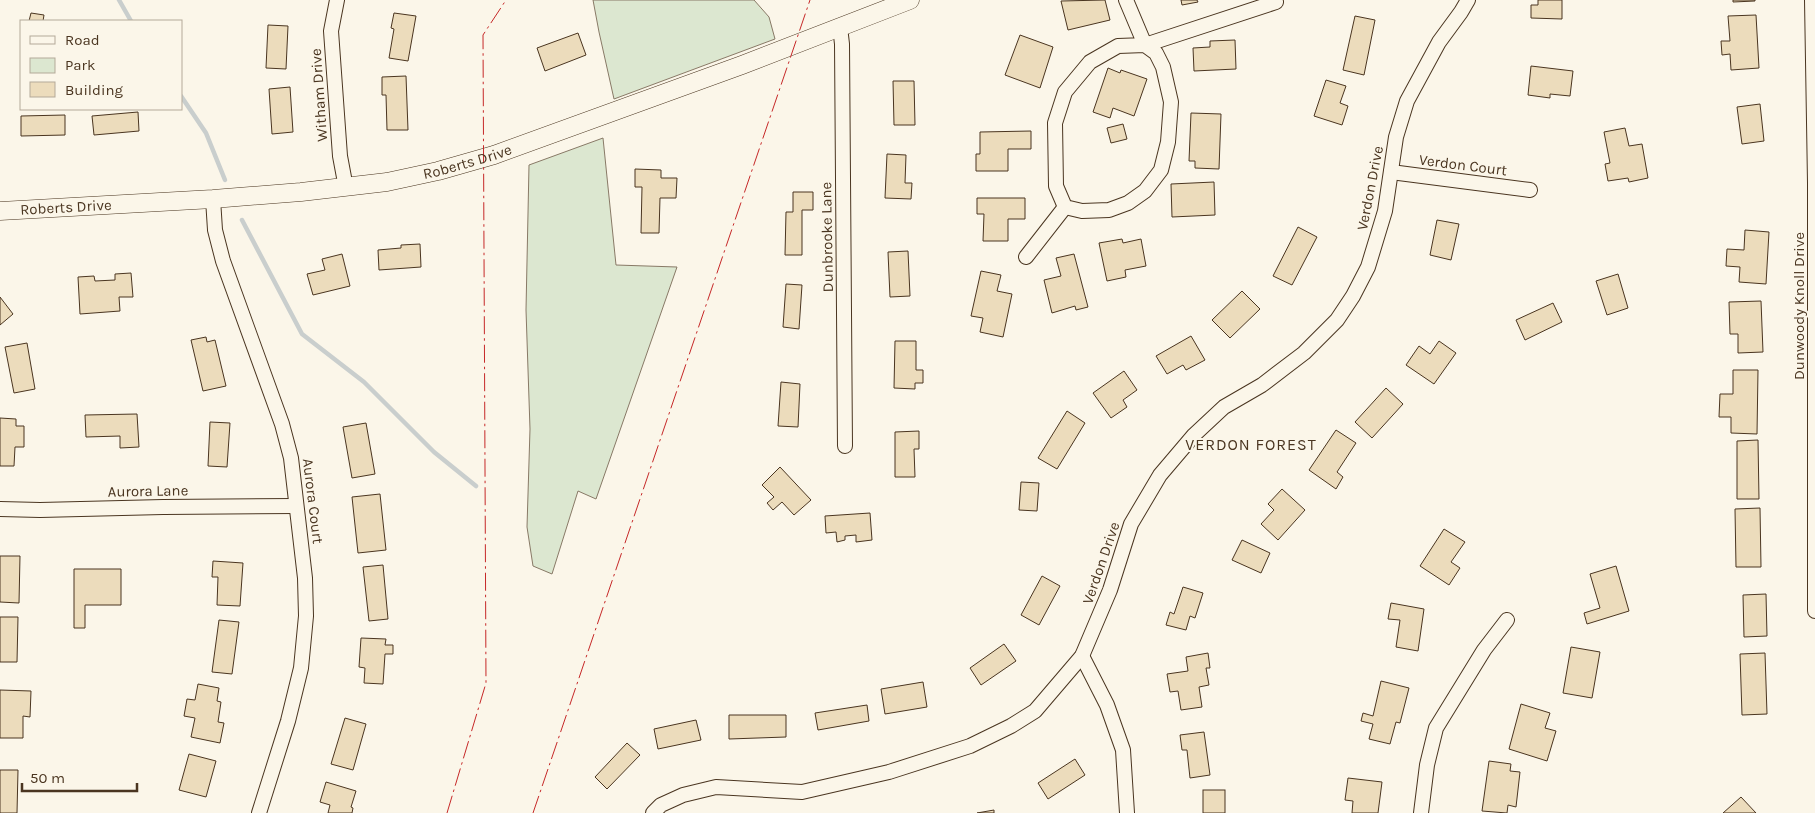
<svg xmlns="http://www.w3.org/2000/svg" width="1815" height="813" font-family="Karla,sans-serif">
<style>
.green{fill:#dce7d0;stroke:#887966}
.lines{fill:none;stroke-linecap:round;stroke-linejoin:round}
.stream{stroke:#c9cecd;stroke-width:4.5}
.building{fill:#ecdcbc;stroke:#4a3520}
.minor-casing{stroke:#4a3520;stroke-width:16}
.tertiary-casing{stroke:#4a3520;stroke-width:19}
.minor{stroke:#fbf6e9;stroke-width:14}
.tertiary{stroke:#fbf6e9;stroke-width:18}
.power{stroke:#c62828;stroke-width:1;stroke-dasharray:18 4 2.5 4;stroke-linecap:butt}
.labels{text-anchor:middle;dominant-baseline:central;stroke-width:4;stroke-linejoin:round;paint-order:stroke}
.street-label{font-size:15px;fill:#4a3520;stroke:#fbf6e9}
.neighbourhood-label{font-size:16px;letter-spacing:1px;fill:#4a3520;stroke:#fbf6e9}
</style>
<rect width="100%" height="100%" fill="#fbf6e9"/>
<g class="green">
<polygon points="593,0 754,0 769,17 775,39 614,99 599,32"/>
<polygon points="603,138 616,265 677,267 596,499 578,491 552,574 533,566 527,527 530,429 526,310 529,165"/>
</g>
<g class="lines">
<g class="stream">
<polyline points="119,0 131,21"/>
<polyline points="181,96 206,133 225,180"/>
<polyline points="242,220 302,334 364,382 434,452 476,486"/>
</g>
</g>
<g class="building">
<polygon points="1105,0 1110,20 1068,30 1061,1"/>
<polygon points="1181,0 1197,0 1198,2 1182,5"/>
<polygon points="1538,0 1562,0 1562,19 1531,18 1531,5 1538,5"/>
<polygon points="1733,0 1755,0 1755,1 1733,2"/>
<polygon points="31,13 44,15 43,21 29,21"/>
<polygon points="394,13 416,16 408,61 389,58 394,29 391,28"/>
<polygon points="1756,15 1759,68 1731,70 1730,54 1722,55 1721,41 1730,41 1728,16"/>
<polygon points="1355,16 1375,20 1364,75 1343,70"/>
<polygon points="268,25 288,26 286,69 266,68"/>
<polygon points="578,33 586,55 545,71 537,48"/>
<polygon points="1020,35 1053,47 1040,88 1005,75"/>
<polygon points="1235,40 1236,69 1194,71 1193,48 1210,47 1210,41"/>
<polygon points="1531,66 1573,71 1570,96 1550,94 1550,98 1528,95"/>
<polygon points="1108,68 1120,73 1121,70 1147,79 1134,116 1113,108 1110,118 1093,112"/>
<polygon points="406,76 408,130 387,130 386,95 382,95 382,77"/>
<polygon points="1326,80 1346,86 1340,103 1348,106 1342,125 1314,116"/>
<polygon points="893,81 914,81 915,125 894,125"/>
<polygon points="290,87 293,132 272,134 269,89"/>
<polygon points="1760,104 1764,141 1742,144 1737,107"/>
<polygon points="138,112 139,131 94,135 92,116"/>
<polygon points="1191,113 1221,114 1219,169 1195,168 1195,161 1189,161"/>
<polygon points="65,115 65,135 21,136 21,116"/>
<polygon points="1123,124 1127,139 1111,143 1107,128"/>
<polygon points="1625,128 1629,146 1642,144 1648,178 1629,182 1628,178 1608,181 1605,164 1610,163 1604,132"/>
<polygon points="1031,131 1031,149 1008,149 1008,171 976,171 976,154 980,154 980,132"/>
<polygon points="887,154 906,155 905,183 912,183 911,199 885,198"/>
<polygon points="635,169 661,170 661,178 677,178 676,198 660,198 659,233 641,233 642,187 635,187"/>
<polygon points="1214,182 1215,215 1172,217 1171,184"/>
<polygon points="793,192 813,192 813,210 802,210 802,255 785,255 786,212 793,212"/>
<polygon points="977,198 1025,198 1025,219 1008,219 1008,241 983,241 984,214 977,214"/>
<polygon points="1437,220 1459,224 1451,260 1430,255"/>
<polygon points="1298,227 1317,237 1292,285 1273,276"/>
<polygon points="1745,230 1769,232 1766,284 1739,282 1740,267 1726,266 1727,249 1744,250"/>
<polygon points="1122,239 1123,243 1141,239 1146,266 1125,270 1126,277 1107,281 1099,243"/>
<polygon points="420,244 421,267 379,270 378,250 401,248 401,245"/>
<polygon points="908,251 910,296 890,297 888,252"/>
<polygon points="342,254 350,286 313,295 307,274 325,270 322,259"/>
<polygon points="1074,254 1088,307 1076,310 1075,306 1052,313 1044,280 1061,276 1056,258"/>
<polygon points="981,271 1001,275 997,291 1012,294 1003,337 980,332 983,318 971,316"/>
<polygon points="131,273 133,297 119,297 120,311 80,314 78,277 94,276 95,281 115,280 115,274"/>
<polygon points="1618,274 1628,308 1607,315 1596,281"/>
<polygon points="786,284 802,285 799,329 783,327"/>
<polygon points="1242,291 1260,309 1230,338 1212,320"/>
<polygon points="0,297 13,314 0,325"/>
<polygon points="1761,301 1763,352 1738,353 1738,334 1730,334 1729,302"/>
<polygon points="1553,303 1562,322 1525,340 1516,320"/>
<polygon points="1191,336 1205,360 1186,370 1183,365 1167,374 1156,356"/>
<polygon points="206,337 207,342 215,340 226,386 203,391 191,340"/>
<polygon points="895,341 916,341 916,370 923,370 923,383 915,383 915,389 894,388"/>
<polygon points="1439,341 1456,353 1434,384 1406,365 1419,346 1430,354"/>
<polygon points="27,343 35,389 14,393 5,347"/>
<polygon points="1733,370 1758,370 1757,434 1731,433 1731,417 1719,417 1720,394 1733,394"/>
<polygon points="1124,371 1137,390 1123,400 1127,407 1111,418 1093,393"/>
<polygon points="781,382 800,384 798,427 778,426"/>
<polygon points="1386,388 1403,404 1372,438 1355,422"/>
<polygon points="1067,411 1085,423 1057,469 1038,458"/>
<polygon points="137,414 139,447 120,448 120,436 86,437 85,415"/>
<polygon points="0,418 16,419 16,426 24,426 24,447 15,447 14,466 0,466"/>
<polygon points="210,422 230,423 227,467 208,466"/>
<polygon points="366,423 375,474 352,478 343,427"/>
<polygon points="1336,430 1356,443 1337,472 1343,477 1336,489 1309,470"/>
<polygon points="919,431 919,449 914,449 915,477 895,477 895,432"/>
<polygon points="1758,440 1759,499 1737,499 1737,441"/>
<polygon points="780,467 811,500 794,515 782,502 773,510 767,503 774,497 762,485"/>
<polygon points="1021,482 1039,483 1037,511 1019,510"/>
<polygon points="1282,489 1305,510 1278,540 1261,524 1274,510 1268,504"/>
<polygon points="380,494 386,550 358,553 352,497"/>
<polygon points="1760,508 1761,567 1736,567 1735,509"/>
<polygon points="870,513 872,540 856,542 856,535 845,536 845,540 837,542 836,532 826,533 825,516"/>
<polygon points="1444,529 1465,542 1451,562 1460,568 1449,585 1420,566"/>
<polygon points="1242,540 1270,553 1261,573 1232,560"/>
<polygon points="0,556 20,556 19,603 0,602"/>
<polygon points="213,561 243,563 240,606 217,605 218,577 212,577"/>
<polygon points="383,565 388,619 369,621 363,567"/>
<polygon points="1616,566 1629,611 1587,624 1584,613 1600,608 1590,574"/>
<polygon points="74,569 121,569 121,605 85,605 85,628 74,628"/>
<polygon points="1042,576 1060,586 1039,625 1021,615"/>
<polygon points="1183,587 1203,593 1195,618 1190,616 1186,630 1166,625 1170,612 1174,614"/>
<polygon points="1766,594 1767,636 1744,637 1743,595"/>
<polygon points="1391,603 1424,609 1418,651 1396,647 1400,620 1388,619"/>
<polygon points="0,617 18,617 17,662 0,662"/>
<polygon points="219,620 239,622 232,674 212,672"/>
<polygon points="361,638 386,639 385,645 393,645 393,654 385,654 383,684 364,683 365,668 359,667"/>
<polygon points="1004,644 1016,661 981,685 970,668"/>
<polygon points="1571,647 1600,652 1592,698 1563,693"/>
<polygon points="1208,653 1210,668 1206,668 1209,685 1199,687 1202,707 1181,710 1178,691 1170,692 1167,674 1188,671 1186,657"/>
<polygon points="1765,653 1767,714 1742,715 1740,654"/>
<polygon points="1381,681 1409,688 1400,723 1396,722 1390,744 1369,739 1373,724 1361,721 1363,713 1373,716"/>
<polygon points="923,682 927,707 885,714 881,689"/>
<polygon points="198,684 219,688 217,701 221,702 218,722 224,723 220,743 191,737 195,718 184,716 187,699 195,700"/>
<polygon points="0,690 31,691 30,717 23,716 23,738 0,738"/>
<polygon points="1521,704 1550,713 1545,728 1556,731 1547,761 1509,749"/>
<polygon points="867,705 869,721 818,730 815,713"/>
<polygon points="729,715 786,715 786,737 729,739"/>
<polygon points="345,718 366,724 353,770 331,764"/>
<polygon points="696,720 701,740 658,749 654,729"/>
<polygon points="1204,732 1210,775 1190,778 1187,750 1182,750 1180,735"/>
<polygon points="627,743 640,755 607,789 595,777"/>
<polygon points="189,754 216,761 206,797 179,790"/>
<polygon points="1075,759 1085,775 1048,799 1038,783"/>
<polygon points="1489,761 1511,764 1510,771 1520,772 1516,807 1508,805 1507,813 1482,811"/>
<polygon points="0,770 18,770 17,813 0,813"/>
<polygon points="1348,778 1382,782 1378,813 1352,813 1353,801 1345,800"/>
<polygon points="326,782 356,791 351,807 353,808 352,813 328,813 330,805 320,802"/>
<rect x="1203" y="790" width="22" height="23"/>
<polygon points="1741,797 1756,813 1723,813"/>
<polygon points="994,810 994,813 977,813"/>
</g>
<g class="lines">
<g class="minor-casing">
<g id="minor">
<polyline points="337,0 331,31 340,156 346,188"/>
<polyline points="1126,0 1145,45 1156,53 1163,67 1171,102 1168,142 1161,170 1145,191 1128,203 1109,210 1082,211 1065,207 1056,186 1055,123 1065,92 1090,62 1118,46 1145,45 1276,2"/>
<polyline points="1812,0 1815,183 1815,611"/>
<polyline points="840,27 842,44 845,446"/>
<polyline points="1391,172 1530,190"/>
<polyline points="213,199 215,230 223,261 282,424 291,458 305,578 306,616 301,668 288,721 259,813"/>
<polyline points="1026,257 1065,207"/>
<polyline points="0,509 40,510 163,507 296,506"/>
<polyline points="1082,656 1107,705 1123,750 1127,813"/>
<polyline points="653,813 661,805 683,795 716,787 802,792 889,772 970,746 1011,726 1035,711 1082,656 1110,590 1131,524 1160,475 1194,435 1224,407 1262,385 1304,353 1337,320 1353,296 1368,267 1385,211 1396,137 1407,101 1439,42 1461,12 1468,0"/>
<polyline points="1421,813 1427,765 1436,728 1484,650 1507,620"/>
</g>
</g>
<g class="tertiary-casing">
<g id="tertiary">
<path id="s1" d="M0,211L213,199L301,192L387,182L438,171L494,155L742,65L910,0"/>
</g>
</g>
<use href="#minor" class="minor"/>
<use href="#tertiary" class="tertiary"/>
<g class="power">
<polyline points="447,813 486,683 483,35 506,0"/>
<polyline points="533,813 810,0"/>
</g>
</g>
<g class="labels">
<g class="street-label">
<text transform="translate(319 95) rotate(-94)">Witham Drive</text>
<text stroke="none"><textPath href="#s1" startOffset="471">Roberts Drive</textPath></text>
<text transform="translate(1463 165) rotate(7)">Verdon Court</text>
<text transform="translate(1370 188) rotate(-79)">Verdon Drive</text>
<text stroke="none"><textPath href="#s1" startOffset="66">Roberts Drive</textPath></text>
<text transform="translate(827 237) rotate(-91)">Dunbrooke Lane</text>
<text transform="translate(1799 306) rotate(-90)">Dunwoody Knoll Drive</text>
<text transform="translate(148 491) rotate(-1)">Aurora Lane</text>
<text transform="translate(313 501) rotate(83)">Aurora Court</text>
<text transform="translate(1101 563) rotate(-71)">Verdon Drive</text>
</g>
<g class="neighbourhood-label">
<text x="1251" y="444">VERDON FOREST</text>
</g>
</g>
<rect x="20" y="20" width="162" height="90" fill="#fbf6e9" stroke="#b4a999"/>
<rect x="30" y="36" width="25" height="8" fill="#fbf6e9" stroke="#b4a999"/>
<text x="65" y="45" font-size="15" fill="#4a3520">Road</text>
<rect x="30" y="58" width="25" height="15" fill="#dce7d0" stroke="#b4a999"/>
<text x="65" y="70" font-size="15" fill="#4a3520">Park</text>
<rect x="30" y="82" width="25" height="15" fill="#ecdcbc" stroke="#b4a999"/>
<text x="65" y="95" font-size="15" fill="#4a3520">Building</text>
<path d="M22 783v8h115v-8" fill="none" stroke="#4a3520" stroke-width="2.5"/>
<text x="30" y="783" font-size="15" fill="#4a3520" stroke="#fbf6e9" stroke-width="4" paint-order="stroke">50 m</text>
</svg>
